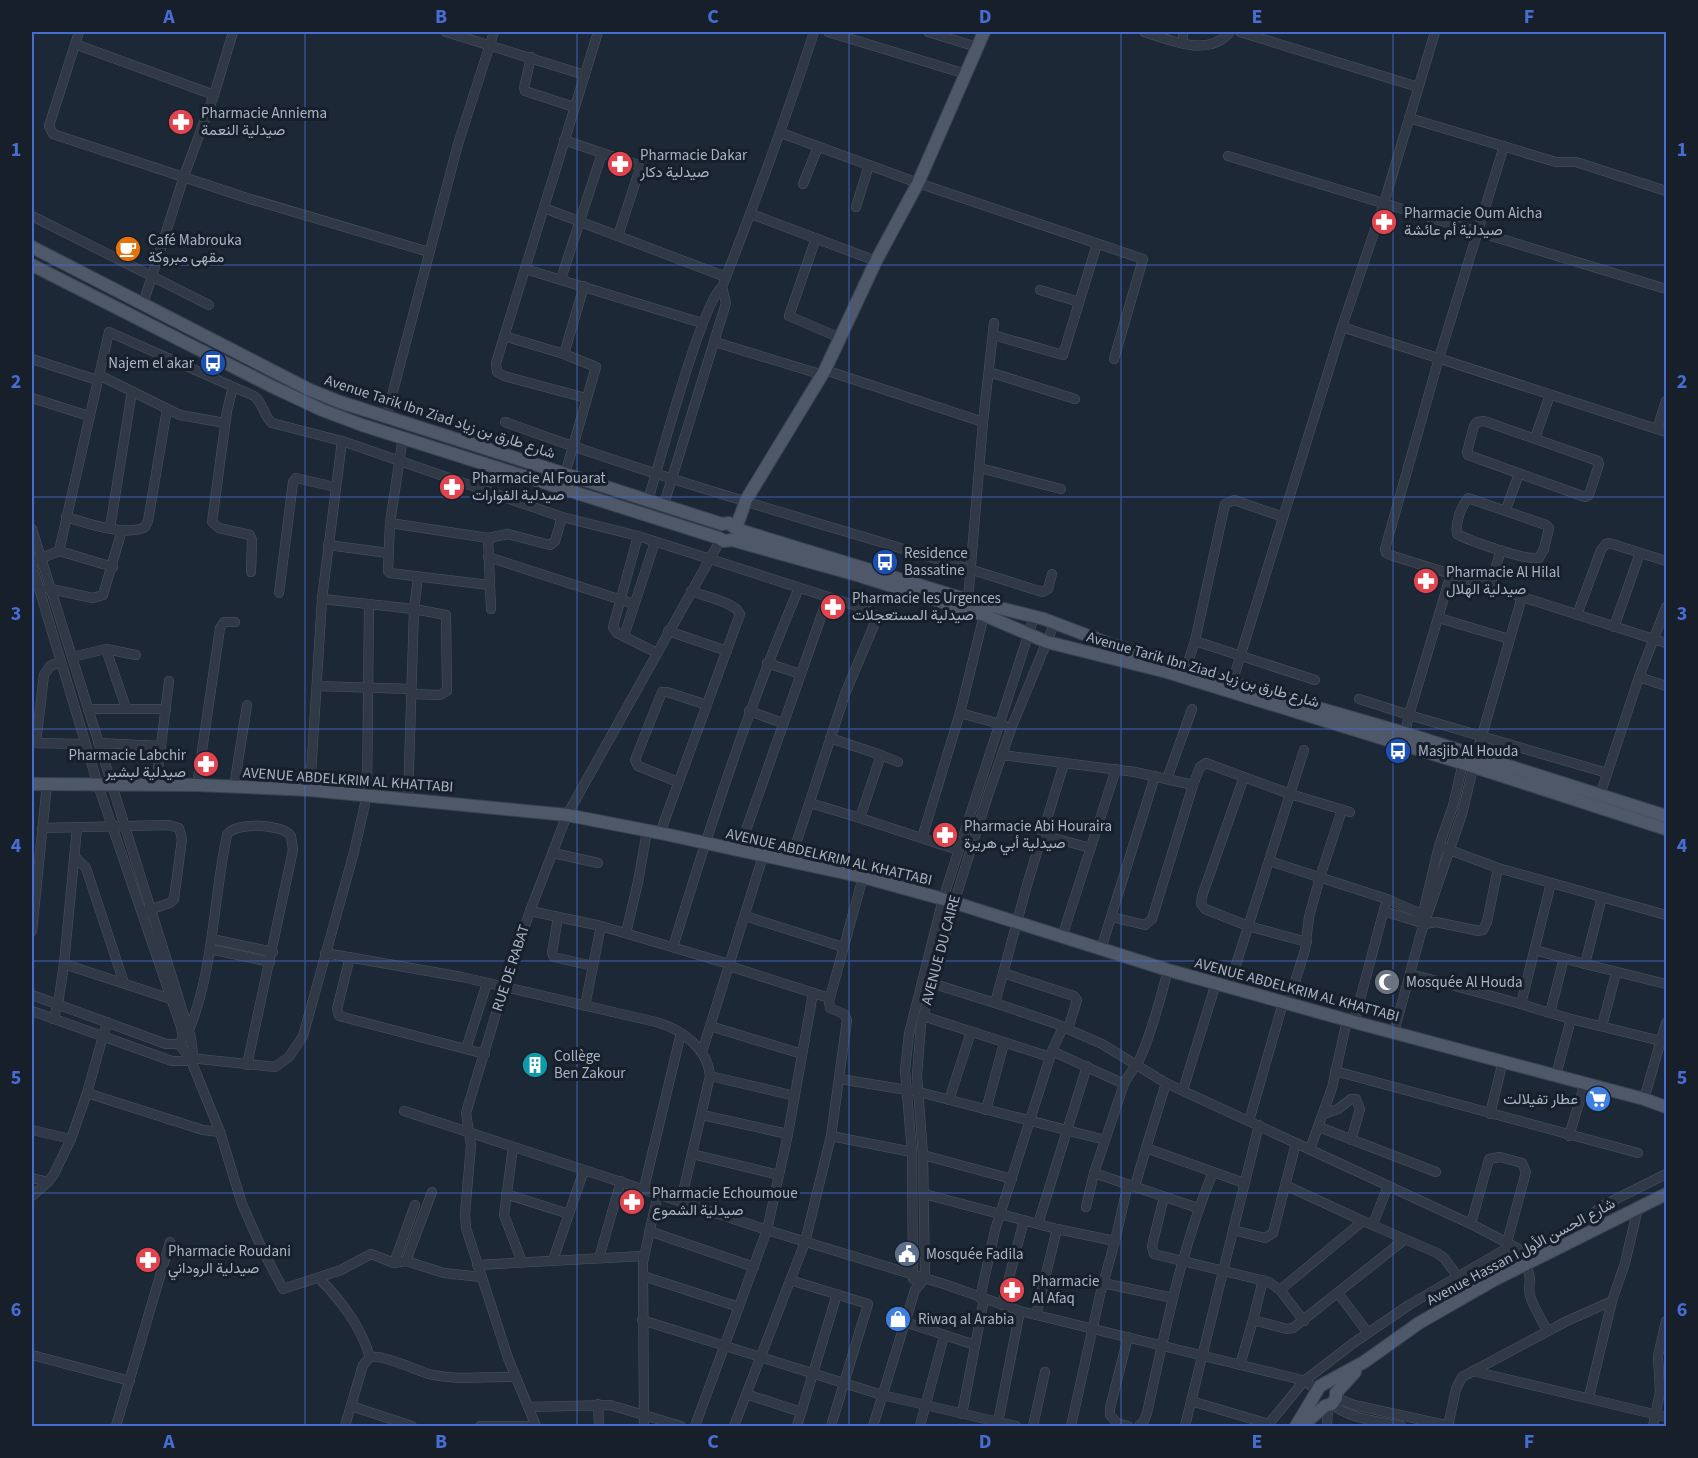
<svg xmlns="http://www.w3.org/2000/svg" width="1698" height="1458" font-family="'Source Sans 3',Vazirmatn,sans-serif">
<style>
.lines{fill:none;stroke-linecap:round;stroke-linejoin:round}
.minor-casing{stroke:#4c5462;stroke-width:10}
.major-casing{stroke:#3a4350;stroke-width:14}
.minor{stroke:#313947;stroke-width:9}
.major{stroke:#4e5868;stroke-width:12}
.grid{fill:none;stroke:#476dd2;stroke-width:1.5;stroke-opacity:0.55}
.labels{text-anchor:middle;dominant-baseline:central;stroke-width:6;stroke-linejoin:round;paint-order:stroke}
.poi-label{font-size:15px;fill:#aab4c5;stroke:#171f2b;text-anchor:start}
.street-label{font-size:15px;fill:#aab4c5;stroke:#171f2b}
.neatline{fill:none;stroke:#476dd2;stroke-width:2}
.grid-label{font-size:20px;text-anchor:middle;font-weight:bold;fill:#476dd2}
</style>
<rect width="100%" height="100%" fill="#1d2837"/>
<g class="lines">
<g class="minor-casing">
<g id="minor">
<polyline points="79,32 49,126 53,134 247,198 429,252"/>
<polyline points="446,32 585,75"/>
<polyline points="828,32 966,74"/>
<polyline points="928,32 977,47"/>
<path d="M1144,32C1170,40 1208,58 1230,32"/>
<polyline points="1183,32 1183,44"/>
<polyline points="1240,32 1418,87"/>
<polyline points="75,44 214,95"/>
<polyline points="531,57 524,88 525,91 574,107"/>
<polyline points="1409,118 1556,162 1576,162 1666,191"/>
<polyline points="781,133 918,183 1143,259 1114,359"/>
<polyline points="602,153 636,164 640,168 618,236"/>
<polyline points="1228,156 1666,289"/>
<polyline points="803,184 818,147"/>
<polyline points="856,207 869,165"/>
<polyline points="544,208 726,277"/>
<polyline points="751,214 876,261"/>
<polyline points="32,216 209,305"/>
<polyline points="816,238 789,316 840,338"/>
<polyline points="525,269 702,323"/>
<polyline points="561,279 602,153 564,140"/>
<polyline points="1040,290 1079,302"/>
<polyline points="143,304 184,176 214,95 233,32"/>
<polyline points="1342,327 1666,432"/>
<polyline points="993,335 1063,355 1097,244"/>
<polyline points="504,336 564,354 596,367 565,474"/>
<polyline points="715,342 823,375"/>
<polyline points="564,354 584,286"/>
<polyline points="32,359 97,380"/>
<polyline points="825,370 983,422 968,600"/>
<polyline points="989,372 1075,399"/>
<polyline points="99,375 180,415 225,423"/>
<polyline points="233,387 227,411 212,522 219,528 250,535 252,540 251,572"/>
<polyline points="32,398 89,416"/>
<polyline points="586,398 504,376 497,372 496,363 598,32"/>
<polyline points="386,418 458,144 494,32"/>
<polygon points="1484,421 1598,461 1599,464 1589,495 1585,497 1468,455 1467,452 1474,426 1477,422"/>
<path d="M505,422C681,487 863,534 1042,592L1048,589L1052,574"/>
<polyline points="983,422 994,323"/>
<polyline points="1657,429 1666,401"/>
<polyline points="403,437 390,523 388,571 390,573 489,585"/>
<polyline points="1535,438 1550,395"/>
<polyline points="980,468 1061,489"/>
<path d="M1468,498L1546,525L1549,528L1544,549L1539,558C1527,561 1470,541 1457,534C1455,523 1461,507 1468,498Z"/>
<path d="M648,500C659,466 702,301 722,287C755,203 786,118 814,32"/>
<polyline points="664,504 726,303 722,287"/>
<polyline points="1506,509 1519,474"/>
<path d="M66,517C86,523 126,537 145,527L148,521L167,409"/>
<polyline points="390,523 488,538 491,609"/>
<polyline points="110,528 132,391"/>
<polyline points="32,529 191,1038 193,1055 185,1061 172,1061 32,1011"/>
<polyline points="638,536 613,627 617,633 657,653"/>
<polyline points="488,538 508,534 550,545 555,541 562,517"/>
<polyline points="328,545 388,553"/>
<polyline points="59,551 113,567"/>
<polyline points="488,557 634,604"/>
<path d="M32,562L59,551L109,332L254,396C264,403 263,416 272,423L342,441L562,517L638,536L866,609L874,615V625L845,694L790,862"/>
<polyline points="32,565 98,785 181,1027 183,1038 179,1044"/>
<polyline points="1451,574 1393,556 1386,553 1385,549 1439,358 1504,146"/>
<polyline points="1490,586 1501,550"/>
<polyline points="46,588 93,598 103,595 122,530"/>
<polyline points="279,593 293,482 296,478 335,487"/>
<polyline points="322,599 414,609 446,615 447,691 440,695 411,694"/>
<polyline points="1577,615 1601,550 1606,544 1609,543 1666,561"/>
<polyline points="1439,618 1509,639"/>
<polyline points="1614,627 1640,553"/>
<polyline points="668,631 727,651"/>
<polyline points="624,636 655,542"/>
<polyline points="1195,641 1315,680"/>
<polyline points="106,649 126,708"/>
<polyline points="72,657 106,649 136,655"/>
<polyline points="767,663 800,674"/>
<polyline points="1186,668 1195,641 1225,504 1234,500 1283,517"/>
<polyline points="1639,677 1666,686"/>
<polyline points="1232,683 1342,327 1384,203 1435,32"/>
<polyline points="317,686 411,689"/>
<polyline points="1359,699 1409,715 1405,733"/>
<polyline points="88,709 166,709"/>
<polyline points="749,711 783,723"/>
<polyline points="960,713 1004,725"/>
<polyline points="32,743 85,744"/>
<polyline points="36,743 44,675 50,666 60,662"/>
<polyline points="98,743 161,746"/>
<polyline points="881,755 898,762"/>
<polyline points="1002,755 1135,772 1193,785 1152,919 1145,925 1112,917"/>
<polyline points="1064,763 1027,885 995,1003 1054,1023 1102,1044 1166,1083 1475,1226 1536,1258"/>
<polyline points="1607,773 1409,715 1451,574 1666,643"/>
<polyline points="1244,777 1202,896 1201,904 1205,909 1248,926 1307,942"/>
<polyline points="1167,779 1192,709"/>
<polyline points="678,782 638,766 635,760 662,692 667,692 707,705"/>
<polyline points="156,785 169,681"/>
<polyline points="197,785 220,628 224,622 235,622"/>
<polyline points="1193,785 1200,767 1206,763 1290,794 1350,812"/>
<polyline points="234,787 247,705"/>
<polyline points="310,790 322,599 342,441"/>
<polyline points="1600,795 1639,677 1666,607"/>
<polyline points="408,799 414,609 418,577"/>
<polyline points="810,803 860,818 881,755 830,738"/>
<polyline points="860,818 958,850"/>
<polyline points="42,828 169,825 179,828 182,839 174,899 170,903 146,911"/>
<path d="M660,833L740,614C735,602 703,596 691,591"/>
<polyline points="1042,835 1091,848"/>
<polyline points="922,838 960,713 984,615"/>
<polyline points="1444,848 1498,868"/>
<polyline points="739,850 828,597"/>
<polyline points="553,853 598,863"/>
<polyline points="74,856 86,868 124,983"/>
<polyline points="1269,861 1387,899 1426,916"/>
<polyline points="1551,883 1521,1004 1550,1013 1564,958"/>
<polyline points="1602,897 1585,964 1666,984"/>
<polyline points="530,911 601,926 729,964"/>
<polyline points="1384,911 1425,924 1436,922 1479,931 1483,930 1487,922 1498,868 1666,915"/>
<polyline points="745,916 843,947"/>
<polyline points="558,917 552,953 554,957 593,966"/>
<polyline points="1421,921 1439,846 1453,806 1464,758"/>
<polyline points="32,931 47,784"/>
<polyline points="626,933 638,882 647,831"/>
<polyline points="1062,937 1116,769"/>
<polyline points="212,939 273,952"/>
<path d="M673,947C710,826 749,705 799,588"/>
<polyline points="210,949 270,962"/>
<polyline points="1101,949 1155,776"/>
<polyline points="1535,950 1585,964"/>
<path d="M325,953L462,977L656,1022C682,1029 708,1049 710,1076L681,1201"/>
<polyline points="350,957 337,1009 339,1016 485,1054"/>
<polyline points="64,964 171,999"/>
<polyline points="729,966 829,998"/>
<path d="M1168,970C1160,999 1153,1029 1141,1056C1137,1066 1129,1073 1124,1084L1094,1173L1198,1208"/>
<polyline points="1003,973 1074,996 1077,1000 1068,1029"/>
<polyline points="1411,974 1521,1004"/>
<polyline points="931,983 995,1003"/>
<polyline points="1229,987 1304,750"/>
<polyline points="32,995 166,1044 179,1044 190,1058 275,1067 289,1057 303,1036 354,852 367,795 369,604"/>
<polyline points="1288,1004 1305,950 1309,917 1320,877 1342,810"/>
<polyline points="585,1006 601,926"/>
<polyline points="1550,1013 1571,1019"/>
<polyline points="923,1016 1050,1057 995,1230 980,1298"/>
<polyline points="53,1019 58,1004 64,964 77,828"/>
<polyline points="1354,1022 1385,906"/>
<polyline points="710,1026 802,1054"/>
<polyline points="1602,1026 1616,973"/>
<polyline points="1063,1027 1052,1051 1124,1084"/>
<path d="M189,1030C214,969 213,900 227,835C235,821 283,824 291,836L293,850L247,1065"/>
<polyline points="1394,1032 1421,933 1462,814 1476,756 1522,597"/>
<polyline points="466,1049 487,983"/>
<polyline points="702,1052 763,856"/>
<polyline points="190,1058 220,1132 242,1204 262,1249 283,1289 341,1270 371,1254 394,1263 406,1261 444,1273 481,1277"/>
<polyline points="1335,1071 1638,1153"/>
<polyline points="1556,1075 1571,1019 1661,1041"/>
<polyline points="710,1076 795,1096"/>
<polyline points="840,1079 919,1092 1105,1140"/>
<polyline points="1166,1083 1146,1148 1244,1183"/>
<polyline points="1183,1090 1216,983"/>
<polyline points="87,1093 203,1130 220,1132"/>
<polyline points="1644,1099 1666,1023"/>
<polyline points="949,1100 971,1032"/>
<polyline points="986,1110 1004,1043"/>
<polyline points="404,1111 767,1230 947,1285 1020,1311 1294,1378 1304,1381 1316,1389"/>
<polyline points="1324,1114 1338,1109 1351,1099 1356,1099 1360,1109 1351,1140"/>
<polyline points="1490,1114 1503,1061"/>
<polyline points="702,1115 788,1134"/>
<polyline points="1249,1121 1283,1003"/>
<polyline points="1319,1127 1436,1172"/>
<polyline points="32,1130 71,1139"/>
<polyline points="831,1136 912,1152"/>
<polyline points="1569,1136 1585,1083"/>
<polyline points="513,1147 504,1215 522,1262"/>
<polyline points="1310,1149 1332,1088 1347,1020"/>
<polyline points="692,1154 779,1175"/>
<polyline points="923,1155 1012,1179"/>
<polyline points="32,1178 48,1182"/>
<polyline points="1285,1185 1363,1221"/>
<polyline points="1135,1186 1146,1148"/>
<polyline points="644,1188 681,1033"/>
<polyline points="506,1194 569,1214"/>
<polyline points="924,1194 1057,1229 1036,1315"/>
<polyline points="32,1196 48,1182 54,1174 71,1139 87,1093 107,1022"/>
<polyline points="1164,1197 1152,1246 1154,1254 1269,1282 1280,1290"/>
<polyline points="1086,1207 1094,1173"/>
<polyline points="1038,1224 1087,1066"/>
<polyline points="1373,1224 1388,1186"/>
<polyline points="1471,1224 1489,1159 1500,1157 1522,1163 1526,1172 1507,1242"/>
<polyline points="1057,1229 1115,1241 1128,1184"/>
<polyline points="1233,1230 1265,1238 1273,1233 1296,1143"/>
<polyline points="649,1231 754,1267"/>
<polyline points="1592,1232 1593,1214 1600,1207 1666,1174"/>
<polyline points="599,1258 621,1181"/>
<polyline points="553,1260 584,1170"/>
<polyline points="406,1261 432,1192"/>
<polyline points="394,1263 415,1205"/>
<path d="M1525,1264C1534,1281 1527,1283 1530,1296C1534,1308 1542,1320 1547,1331"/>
<polyline points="477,1265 643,1256"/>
<polyline points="643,1276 739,1307"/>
<path d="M319,1278C342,1302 360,1325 370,1357"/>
<polyline points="913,1279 912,1152 905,1070 909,1034 943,899 1034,617"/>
<polyline points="790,1280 868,1304 831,1426"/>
<polyline points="1103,1283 1173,1298"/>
<polyline points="1338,1293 1368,1333"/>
<polyline points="1002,1305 1024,1220"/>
<polyline points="642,1320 882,1395 1016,1426"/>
<polyline points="1253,1320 1263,1280"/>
<polyline points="1304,1321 1280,1290 1363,1221 1437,1253 1444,1258 1458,1277"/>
<polyline points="905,1322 975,1345"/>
<polyline points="1128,1337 1110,1408 1110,1415 1117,1423 1128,1426"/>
<polyline points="32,1355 130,1381"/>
<polyline points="1240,1365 1253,1320 1287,1329 1293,1328 1404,1240"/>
<polyline points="1473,1371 1666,1417"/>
<polyline points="746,1394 801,1412"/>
<polyline points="1589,1397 1612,1301"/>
<polyline points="1336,1398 1354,1405 1450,1426"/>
<polyline points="1191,1401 1269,1424"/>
<polyline points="598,1404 599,1426"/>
<path d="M1332,1404C1349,1419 1379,1421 1401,1426"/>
<polyline points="351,1406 412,1426"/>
<polyline points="528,1407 610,1405 681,1426"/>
<polyline points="962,1414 984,1299"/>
<polyline points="998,1422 1020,1311"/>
<polyline points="116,1426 170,1242"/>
<path d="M345,1426L363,1365L370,1357C381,1354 416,1370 429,1374C456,1381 487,1376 515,1377"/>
<polyline points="480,1426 536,1426"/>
<polyline points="536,1426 508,1358 466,1228 465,1214 471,1145 466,1113 504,987 530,911 567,815 721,539"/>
<polyline points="644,1426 643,1262 658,1193"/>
<polyline points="695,1426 767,1230 788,1134 813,993"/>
<polyline points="734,1426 805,1242 831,1136 847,1020 844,1014 830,1008 829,1001 863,877"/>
<polyline points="797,1426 837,1294"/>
<polyline points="873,1426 915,1290 925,1278 923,1155 917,1075 921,1024 954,903 988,795 1012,726 1055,622"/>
<polyline points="920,1426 944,1336"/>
<polyline points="1033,1426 1045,1372"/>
<polyline points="1071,1426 1100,1295 1115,1241"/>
<path d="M1139,1426L1144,1421L1147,1413C1165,1332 1181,1249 1213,1172"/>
<polyline points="1185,1426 1259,1125"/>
<polyline points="1267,1426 1304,1381 1352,1344 1409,1305 1511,1246"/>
<polyline points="1327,1426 1328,1406"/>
<polyline points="1448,1426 1456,1389 1462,1377 1567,1321 1612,1301 1625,1263 1638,1208"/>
<polyline points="1653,1426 1660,1392 1658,1356 1666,1321"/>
</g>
</g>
<g class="major-casing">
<g id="major">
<polyline points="32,247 310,390 340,402 722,524 729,523 736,529 968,600 1044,619 1110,644 1232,683 1405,733 1666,816"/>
<polyline points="32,265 275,388 322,410 362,425 719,538 724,541 732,540 857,575 984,615 1047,642 1167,672 1462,763 1666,829"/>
<polyline points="736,528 746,500 825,370 876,261 918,183 984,32"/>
<polyline points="32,784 197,785 310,790 567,815 660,833 863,877 943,899 1168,970 1354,1022 1644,1099 1666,1107"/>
<polyline points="1296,1426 1320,1386 1364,1362 1419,1323 1494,1280 1666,1194"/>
<polyline points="1302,1426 1325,1406 1332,1404 1336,1398 1336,1393 1355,1372"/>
</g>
</g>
<use href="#minor" class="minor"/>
<use href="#major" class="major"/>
</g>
<path class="grid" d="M305,32V1426M577,32V1426M849,32V1426M1121,32V1426M1393,32V1426M32,265H1666M32,497H1666M32,729H1666M32,961H1666M32,1193H1666"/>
<defs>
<g id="pharmacy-disc" transform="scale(1.35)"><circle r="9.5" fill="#e0444e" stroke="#171f2b"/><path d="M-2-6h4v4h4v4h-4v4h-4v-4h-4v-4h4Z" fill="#fff"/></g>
<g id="cafe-disc" transform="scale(1.35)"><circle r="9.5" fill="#e8710a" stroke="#171f2b"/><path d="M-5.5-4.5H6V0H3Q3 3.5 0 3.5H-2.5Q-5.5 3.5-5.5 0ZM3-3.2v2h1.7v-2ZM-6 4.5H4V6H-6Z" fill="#fff"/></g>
<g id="bus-disc" transform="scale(1.35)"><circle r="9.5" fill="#1a4fb4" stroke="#171f2b"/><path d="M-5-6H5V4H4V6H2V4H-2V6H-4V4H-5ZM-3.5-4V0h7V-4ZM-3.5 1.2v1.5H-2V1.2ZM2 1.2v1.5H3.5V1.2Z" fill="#fff"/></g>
<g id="mosque-disc" transform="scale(1.35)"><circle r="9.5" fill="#6b7280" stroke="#171f2b"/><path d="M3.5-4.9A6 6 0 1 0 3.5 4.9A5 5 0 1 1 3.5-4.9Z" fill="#fff"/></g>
<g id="building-disc" transform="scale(1.35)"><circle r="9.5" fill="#0f9aa8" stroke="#171f2b"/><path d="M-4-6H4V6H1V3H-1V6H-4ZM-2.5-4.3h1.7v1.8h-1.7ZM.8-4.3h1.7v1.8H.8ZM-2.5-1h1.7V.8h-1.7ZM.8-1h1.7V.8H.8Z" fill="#fff"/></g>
<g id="supermarket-disc" transform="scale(1.35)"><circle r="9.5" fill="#3f7fe0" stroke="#171f2b"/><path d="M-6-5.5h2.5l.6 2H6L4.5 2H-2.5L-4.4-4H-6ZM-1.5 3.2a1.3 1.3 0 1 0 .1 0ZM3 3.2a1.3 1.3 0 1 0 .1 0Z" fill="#fff"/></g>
<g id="civic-disc" transform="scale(1.35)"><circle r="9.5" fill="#5c6f8a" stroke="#171f2b"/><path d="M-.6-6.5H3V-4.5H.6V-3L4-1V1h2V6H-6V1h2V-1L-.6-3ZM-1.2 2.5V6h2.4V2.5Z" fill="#fff"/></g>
<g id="shop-disc" transform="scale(1.35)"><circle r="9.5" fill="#3f7fe0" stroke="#171f2b"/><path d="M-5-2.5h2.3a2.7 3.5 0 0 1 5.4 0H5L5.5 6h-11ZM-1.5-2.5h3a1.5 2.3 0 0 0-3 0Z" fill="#fff"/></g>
</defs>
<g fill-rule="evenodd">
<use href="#pharmacy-disc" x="181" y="122"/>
<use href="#pharmacy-disc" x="620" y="164"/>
<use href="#pharmacy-disc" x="1384" y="222"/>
<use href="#cafe-disc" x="128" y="249"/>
<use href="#bus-disc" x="213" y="363"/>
<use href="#pharmacy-disc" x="452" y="487"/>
<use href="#bus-disc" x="885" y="562"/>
<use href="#pharmacy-disc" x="1426" y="581"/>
<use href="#pharmacy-disc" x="833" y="607"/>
<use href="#bus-disc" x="1398" y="751"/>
<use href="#pharmacy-disc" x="206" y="764"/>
<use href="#pharmacy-disc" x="945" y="835"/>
<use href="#mosque-disc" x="1387" y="982"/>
<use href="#building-disc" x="535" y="1065"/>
<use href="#supermarket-disc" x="1598" y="1099"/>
<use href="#pharmacy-disc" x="632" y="1202"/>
<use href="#civic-disc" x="907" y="1254"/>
<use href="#pharmacy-disc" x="148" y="1260"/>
<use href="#pharmacy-disc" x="1012" y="1290"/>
<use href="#shop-disc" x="898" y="1319"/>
</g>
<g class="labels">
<g class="poi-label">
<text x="201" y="113">Pharmacie Anniema<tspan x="201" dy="17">صيدلية النعمة</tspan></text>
<text x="640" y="155">Pharmacie Dakar<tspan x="640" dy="17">صيدلية دكار</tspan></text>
<text x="1404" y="213">Pharmacie Oum Aicha<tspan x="1404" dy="17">صيدلية أم عائشة</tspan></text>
<text x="148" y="240">Café Mabrouka<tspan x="148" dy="17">مقهى مبروكة</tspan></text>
<text x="194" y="363" text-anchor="end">Najem el akar</text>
<text x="472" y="478">Pharmacie Al Fouarat<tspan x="472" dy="17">صيدلية الفوارات</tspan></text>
<text x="904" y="553">Residence<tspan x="904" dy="17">Bassatine</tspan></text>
<text x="1446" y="572">Pharmacie Al Hilal<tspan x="1446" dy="17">صيدلية الهلال</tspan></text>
<text x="852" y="598">Pharmacie les Urgences<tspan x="852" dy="17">صيدلية المستعجلات</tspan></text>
<text x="1418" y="751">Masjib Al Houda</text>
<text x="186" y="755" text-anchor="end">Pharmacie Labchir<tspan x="186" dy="17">صيدلية لبشير</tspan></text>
<text x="964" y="826">Pharmacie Abi Houraira<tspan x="964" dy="17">صيدلية أبي هريرة</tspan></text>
<text x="1406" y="982">Mosquée Al Houda</text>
<text x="554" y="1056">Collège<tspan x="554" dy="17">Ben Zakour</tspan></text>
<text x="1578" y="1099" text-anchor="end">عطار تفيلالت</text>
<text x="652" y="1193">Pharmacie Echoumoue<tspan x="652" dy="17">صيدلية الشموع</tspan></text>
<text x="168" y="1251">Pharmacie Roudani<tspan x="168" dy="17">صيدلية الروداني</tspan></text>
<text x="926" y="1254">Mosquée Fadila</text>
<text x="1032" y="1281">Pharmacie<tspan x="1032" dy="17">Al Afaq</tspan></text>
<text x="918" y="1319">Riwaq al Arabia</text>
</g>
<g class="street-label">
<text transform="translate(440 417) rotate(18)">Avenue Tarik Ibn Ziad شارع طارق بن زياد</text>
<text transform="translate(1203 670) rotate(16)">Avenue Tarik Ibn Ziad شارع طارق بن زياد</text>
<text transform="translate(348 780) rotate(4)">AVENUE ABDELKRIM AL KHATTABI</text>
<text transform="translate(829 857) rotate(13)">AVENUE ABDELKRIM AL KHATTABI</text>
<text transform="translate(941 950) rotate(-75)">AVENUE DU CAIRE</text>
<text transform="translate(511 968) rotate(-72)">RUE DE RABAT</text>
<text transform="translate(1297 990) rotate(15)">AVENUE ABDELKRIM AL KHATTABI</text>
<text transform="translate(1521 1252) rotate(-28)">Avenue Hassan I شارع الحسن الأول</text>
</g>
</g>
<rect width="1698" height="1458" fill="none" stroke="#171f2b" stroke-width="66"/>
<rect x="33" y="33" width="1632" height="1392" class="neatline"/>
<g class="grid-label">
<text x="169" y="23">A</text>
<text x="441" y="23">B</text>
<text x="713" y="23">C</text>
<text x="985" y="23">D</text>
<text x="1257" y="23">E</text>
<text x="1529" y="23">F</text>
<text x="16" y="156">1</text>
<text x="1682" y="156">1</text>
<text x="16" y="388">2</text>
<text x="1682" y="388">2</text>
<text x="16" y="620">3</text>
<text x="1682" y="620">3</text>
<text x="16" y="852">4</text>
<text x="1682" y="852">4</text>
<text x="16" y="1084">5</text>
<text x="1682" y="1084">5</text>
<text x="16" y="1316">6</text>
<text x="1682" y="1316">6</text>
<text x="169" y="1448">A</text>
<text x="441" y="1448">B</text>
<text x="713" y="1448">C</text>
<text x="985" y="1448">D</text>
<text x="1257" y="1448">E</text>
<text x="1529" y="1448">F</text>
</g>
</svg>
